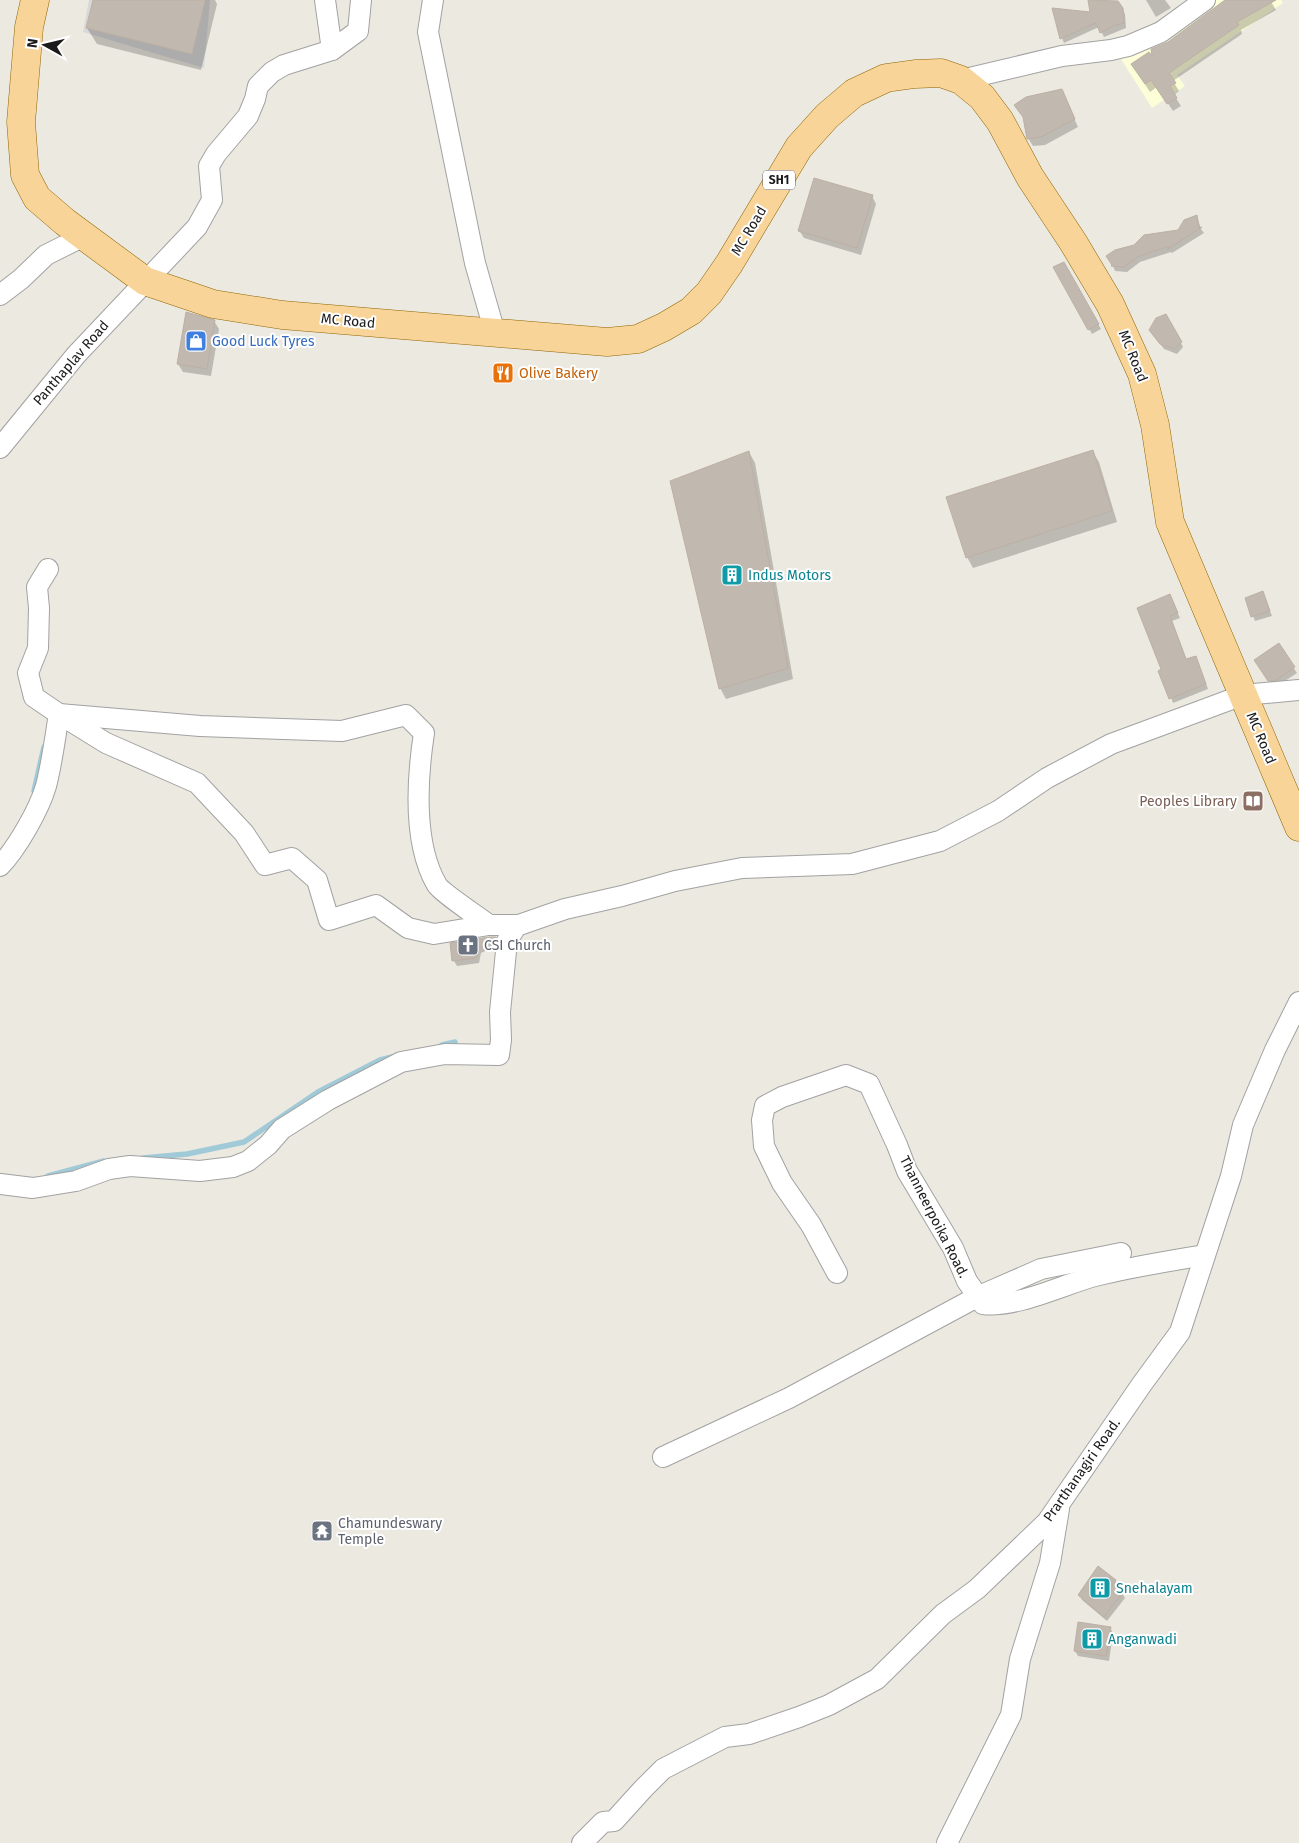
<svg xmlns="http://www.w3.org/2000/svg" width="1299" height="1843" font-family="'Fira Sans',sans-serif">
<style>
.residential{fill:#d9d8d8}
.education{fill:#fcfed8}
.shadow{fill:#0003}
.lines{fill:none;stroke-linecap:round;stroke-linejoin:round}
.stream{stroke:#a1cad9;stroke-width:5.5}
.building{fill:#c1b8b0;stroke:#bdb0a3}
.street-casing{stroke:#a2a2a2;stroke-width:22}
.primary-casing{stroke:#8e6704;stroke-width:29}
.street{stroke:#fff;stroke-width:20}
.primary{stroke:#f9d499;stroke-width:28}
.labels{text-anchor:middle;dominant-baseline:central;stroke-width:4;stroke-linejoin:round;paint-order:stroke}
.shield{fill:#fff;stroke:#5f5f5f;stroke-width:1}
.shield-label{font-size:12px;font-weight:bold;fill:#1b1b1b}
.street-label{font-size:14px;fill:#1b1b1b;stroke:#fff}
.shop-label{font-size:14px;fill:#366cbe;stroke:#fff;text-anchor:start}
.food-label{font-size:14px;fill:#c56008;stroke:#fff;text-anchor:start}
.culture-label{font-size:14px;fill:#0d838f;stroke:#fff;text-anchor:start}
.education-label{font-size:14px;fill:#785e54;stroke:#fff;text-anchor:end}
.worship-label{font-size:14px;fill:#5b616d;stroke:#fff;text-anchor:start}
</style>
<rect width="100%" height="100%" fill="#ece9e0"/>
<polygon class="residential" points="89,0 210,0 204,68 83,32"/>
<polygon class="education" points="1216,0 1281,0 1283,3 1177,75 1185,86 1152,108 1121,59 1147,45"/>
<g class="shadow">
<polygon points="94,0 215,0 217,4 201,70 97,44 87,28"/>
<polygon points="1146,0 1165,0 1171,8 1156,17"/>
<polygon points="1228,0 1270,0 1276,10 1241,30 1242,34 1173,81 1179,91 1174,95 1181,106 1173,111 1157,87 1150,92 1137,72 1154,61 1168,43"/>
<polygon points="1118,2 1125,14 1126,28 1104,37 1099,27 1064,43 1062,38 1091,13"/>
<polygon points="1061,90 1078,127 1045,145 1033,146 1028,138"/>
<polygon points="872,196 876,204 861,255 804,238 799,230"/>
<polygon points="1197,216 1201,229 1204,233 1172,253 1171,252 1140,262 1127,272 1115,271 1113,266 1179,232"/>
<polygon points="1063,263 1101,329 1092,334 1055,268"/>
<polygon points="1166,315 1183,347 1177,354 1164,349 1150,330"/>
<polygon points="214,321 219,329 211,376 183,372 178,364"/>
<polygon points="1092,451 1099,462 1117,522 973,568 967,557"/>
<polygon points="749,452 755,463 793,679 726,699 720,688"/>
<polygon points="1263,593 1272,616 1255,621 1253,616"/>
<polygon points="1172,601 1180,618 1172,621 1187,661 1198,662 1208,689 1173,703 1162,670 1139,609"/>
<polygon points="1278,645 1297,673 1279,685 1272,685 1259,665"/>
<polygon points="1257,796 1262,807 1251,812 1250,810"/>
<polygon points="495,938 498,943 498,945 481,953 479,963 457,966 454,961"/>
<polygon points="1115,1580 1118,1585 1116,1589 1122,1593 1125,1598 1107,1621 1082,1600 1080,1595"/>
<polygon points="1110,1628 1113,1633 1109,1661 1078,1656 1075,1651"/>
</g>
<g class="lines">
<g class="stream">
<polyline points="34,791 44,747"/>
<polyline points="442,1045 455,1042"/>
<polyline points="143,1158 187,1154 244,1142 318,1092 380,1060 392,1057"/>
<polyline points="48,1176 104,1161"/>
</g>
</g>
<g class="building">
<polygon points="93,0 205,0 192,54 86,28"/>
<polygon points="1088,0 1118,1 1123,8 1124,23 1113,26 1100,33 1096,23 1060,39 1052,8 1090,12"/>
<polygon points="1225,0 1276,0 1237,22 1239,25 1169,73 1176,83 1170,86 1177,98 1167,104 1151,80 1145,84 1131,64 1149,52 1152,56 1151,49 1168,42"/>
<polygon points="1062,89 1075,119 1041,137 1027,139 1023,117 1014,105 1026,97"/>
<polygon points="814,178 873,195 857,248 798,231"/>
<polygon points="1197,215 1199,228 1202,227 1168,249 1169,246 1137,257 1124,267 1111,266 1112,265 1106,256 1115,250 1134,245 1144,235 1178,230 1184,220"/>
<polygon points="1064,262 1099,324 1088,330 1053,267"/>
<polygon points="186,312 215,320 207,369 177,364"/>
<polygon points="1166,314 1182,342 1174,349 1160,344 1149,330 1156,318"/>
<polygon points="1093,450 1112,511 966,558 946,497"/>
<polygon points="749,451 788,668 719,689 670,481"/>
<polygon points="1263,591 1270,611 1251,617 1245,598"/>
<polygon points="1170,594 1178,613 1170,616 1186,659 1196,656 1206,684 1169,699 1158,671 1161,669 1137,608"/>
<polygon points="1279,643 1295,667 1276,680 1268,681 1254,660"/>
<polygon points="1257,792 1262,805 1249,810 1244,797"/>
<polygon points="490,937 496,937 495,940 479,948 476,958 452,961 450,943"/>
<polygon points="1098,1566 1116,1580 1112,1585 1123,1592 1104,1617 1078,1595"/>
<polygon points="1078,1622 1111,1627 1106,1656 1074,1651"/>
</g>
<g class="lines">
<g class="street-casing">
<g id="street">
<polyline points="325,0 332,50"/>
<polyline points="433,0 428,32 475,263 495,333"/>
<polyline points="961,80 1062,56 1111,50 1128,46 1161,32 1205,0"/>
<polyline points="0,295 21,279 46,255 84,236"/>
<polyline points="0,448 76,355 197,227 212,200 209,166 216,154 248,116 255,99 258,86 272,72 284,65 332,50 358,31 361,0"/>
<polyline points="48,569 37,587 39,608 38,648 28,673 34,697 59,714 106,743 197,783 244,833 265,865 292,858 317,880 329,920 376,905 408,928 434,934 489,925 519,925 565,909 622,896 675,881 742,868 852,864 940,841 998,811 1047,778 1111,744 1243,695 1299,690"/>
<path d="M0,866C17,848 39,810 46,786C52,763 55,738 59,714L200,726L342,731L406,715L424,733C417,779 413,844 437,885C441,892 480,918 489,925"/>
<polyline points="0,1184 33,1188 76,1181 109,1169 130,1166 200,1171 233,1167 248,1161 268,1145 282,1129 328,1100 401,1062 445,1054 499,1055 501,1040 500,1012 507,941 517,925"/>
<path d="M837,1273L811,1225L782,1183L764,1146L762,1120L765,1106L782,1097L846,1075L869,1084L897,1145L907,1171L953,1248L967,1281L983,1304C1016,1308 1062,1285 1095,1276C1131,1267 1169,1261 1205,1255"/>
<polyline points="663,1457 789,1398 977,1297 1041,1269 1121,1253"/>
<polyline points="582,1843 603,1822 614,1821 643,1789 663,1769 725,1737 749,1734 799,1717 829,1705 877,1679 943,1614 977,1589 1047,1522 1142,1384 1180,1332 1231,1176 1243,1125 1275,1050 1299,1002"/>
<polyline points="947,1843 1011,1715 1020,1659 1050,1563 1059,1509"/>
</g>
</g>
<g class="primary-casing">
<polyline id="primary" points="35,0 29,27 21,122 25,175 37,198 65,222 145,281 213,304 282,315 607,342 638,339 664,327 691,311 709,293 729,264 799,147 827,116 854,93 886,78 915,74 941,73 961,80 982,97 1000,121 1030,177 1073,242 1110,304 1142,374 1155,425 1170,522 1299,827"/>
</g>
<use href="#street" class="street"/>
<use href="#primary" class="primary"/>
</g>
<defs>
<g id="shop-square" transform="scale(1.125)"><rect x="-9" y="-9" width="18" height="18" rx="4" fill="#3f7fe0" stroke="#fff"/><path d="M-5-2.5h2.3a2.7 3.5 0 0 1 5.4 0H5L5.5 6h-11ZM-1.5-2.5h3a1.5 2.3 0 0 0-3 0Z" fill="#fff"/></g>
<g id="restaurant-square" transform="scale(1.125)"><rect x="-9" y="-9" width="18" height="18" rx="4" fill="#e8710a" stroke="#fff"/><path d="M-5-6h1v4h1v-4h1v4h1v-4h1v5L-1.5 .5V6h-2V.5L-5-1ZM5-6V6H3V1.5H1.5Q1.5-4 5-6Z" fill="#fff"/></g>
<g id="building-square" transform="scale(1.125)"><rect x="-9" y="-9" width="18" height="18" rx="4" fill="#0f9aa8" stroke="#fff"/><path d="M-4-6H4V6H1V3H-1V6H-4ZM-2.5-4.3h1.7v1.8h-1.7ZM.8-4.3h1.7v1.8H.8ZM-2.5-1h1.7V.8h-1.7ZM.8-1h1.7V.8H.8Z" fill="#fff"/></g>
<g id="library-square" transform="scale(1.125)"><rect x="-9" y="-9" width="18" height="18" rx="4" fill="#8d6e63" stroke="#fff"/><path d="M-6-4Q-3-5.5-.7-3.5V5Q-3 3-6 4ZM6-4Q3-5.5 .7-3.5V5Q3 3 6 4Z" fill="#fff"/></g>
<g id="church-square" transform="scale(1.125)"><rect x="-9" y="-9" width="18" height="18" rx="4" fill="#6b7280" stroke="#fff"/><path d="M-1.2-6h2.4v3.5h3.3v2.4h-3.3V6h-2.4V-.1h-3.3v-2.4h3.3Z" fill="#fff"/></g>
<g id="temple-square" transform="scale(1.125)"><rect x="-9" y="-9" width="18" height="18" rx="4" fill="#6b7280" stroke="#fff"/><path d="M0-6L5-2H3V0L6.5 2.5H4V6H1.5V3h-3V6H-4V2.5H-6.5L-3 0V-2H-5Z" fill="#fff"/></g>
</defs>
<g fill-rule="evenodd">
<use href="#shop-square" x="196" y="341"/>
<use href="#restaurant-square" x="503" y="373"/>
<use href="#building-square" x="732" y="575"/>
<use href="#library-square" x="1253" y="801"/>
<use href="#church-square" x="468" y="945"/>
<use href="#temple-square" x="322" y="1531"/>
<use href="#building-square" x="1100" y="1588"/>
<use href="#building-square" x="1092" y="1639"/>
</g>
<g class="labels">
<rect class="shield" x="763" y="170.5" width="32" height="19" rx="4"/>
<g class="shield-label">
<text x="779" y="180">SH1</text>
</g>
<g class="street-label">
<text transform="translate(749 231) rotate(-59)">MC Road</text>
<text transform="translate(348 321) rotate(5)">MC Road</text>
<text transform="translate(1133 356) rotate(68)">MC Road</text>
<text transform="translate(71 363) rotate(-49)">Panthaplav Road</text>
<text transform="translate(1261 738) rotate(67)">MC Road</text>
<text transform="translate(934 1217) rotate(63)">Thanneerpoika Road.</text>
<text transform="translate(1082 1470) rotate(-55)">Prarthanagiri Road.</text>
</g>
<g class="shop-label">
<text x="212" y="341">Good Luck Tyres</text>
</g>
<g class="food-label">
<text x="519" y="373">Olive Bakery</text>
</g>
<g class="culture-label">
<text x="748" y="575">Indus Motors</text>
<text x="1116" y="1588">Snehalayam</text>
<text x="1108" y="1639">Anganwadi</text>
</g>
<g class="education-label">
<text x="1237" y="801">Peoples Library</text>
</g>
<g class="worship-label">
<text x="484" y="945">CSI Church</text>
<text x="338" y="1523">Chamundeswary<tspan x="338" dy="16">Temple</tspan></text>
</g>
</g>
<g transform="translate(45 45) rotate(278)" stroke="#ffffff" stroke-width="4" paint-order="stroke">
<path d="M0-4L9 19L0 12L-9 19Z" fill="#1b1b1b"/>
<text y="-8" font-size="14" font-weight="bold" text-anchor="middle" fill="#1b1b1b">N</text>
</g>
</svg>
